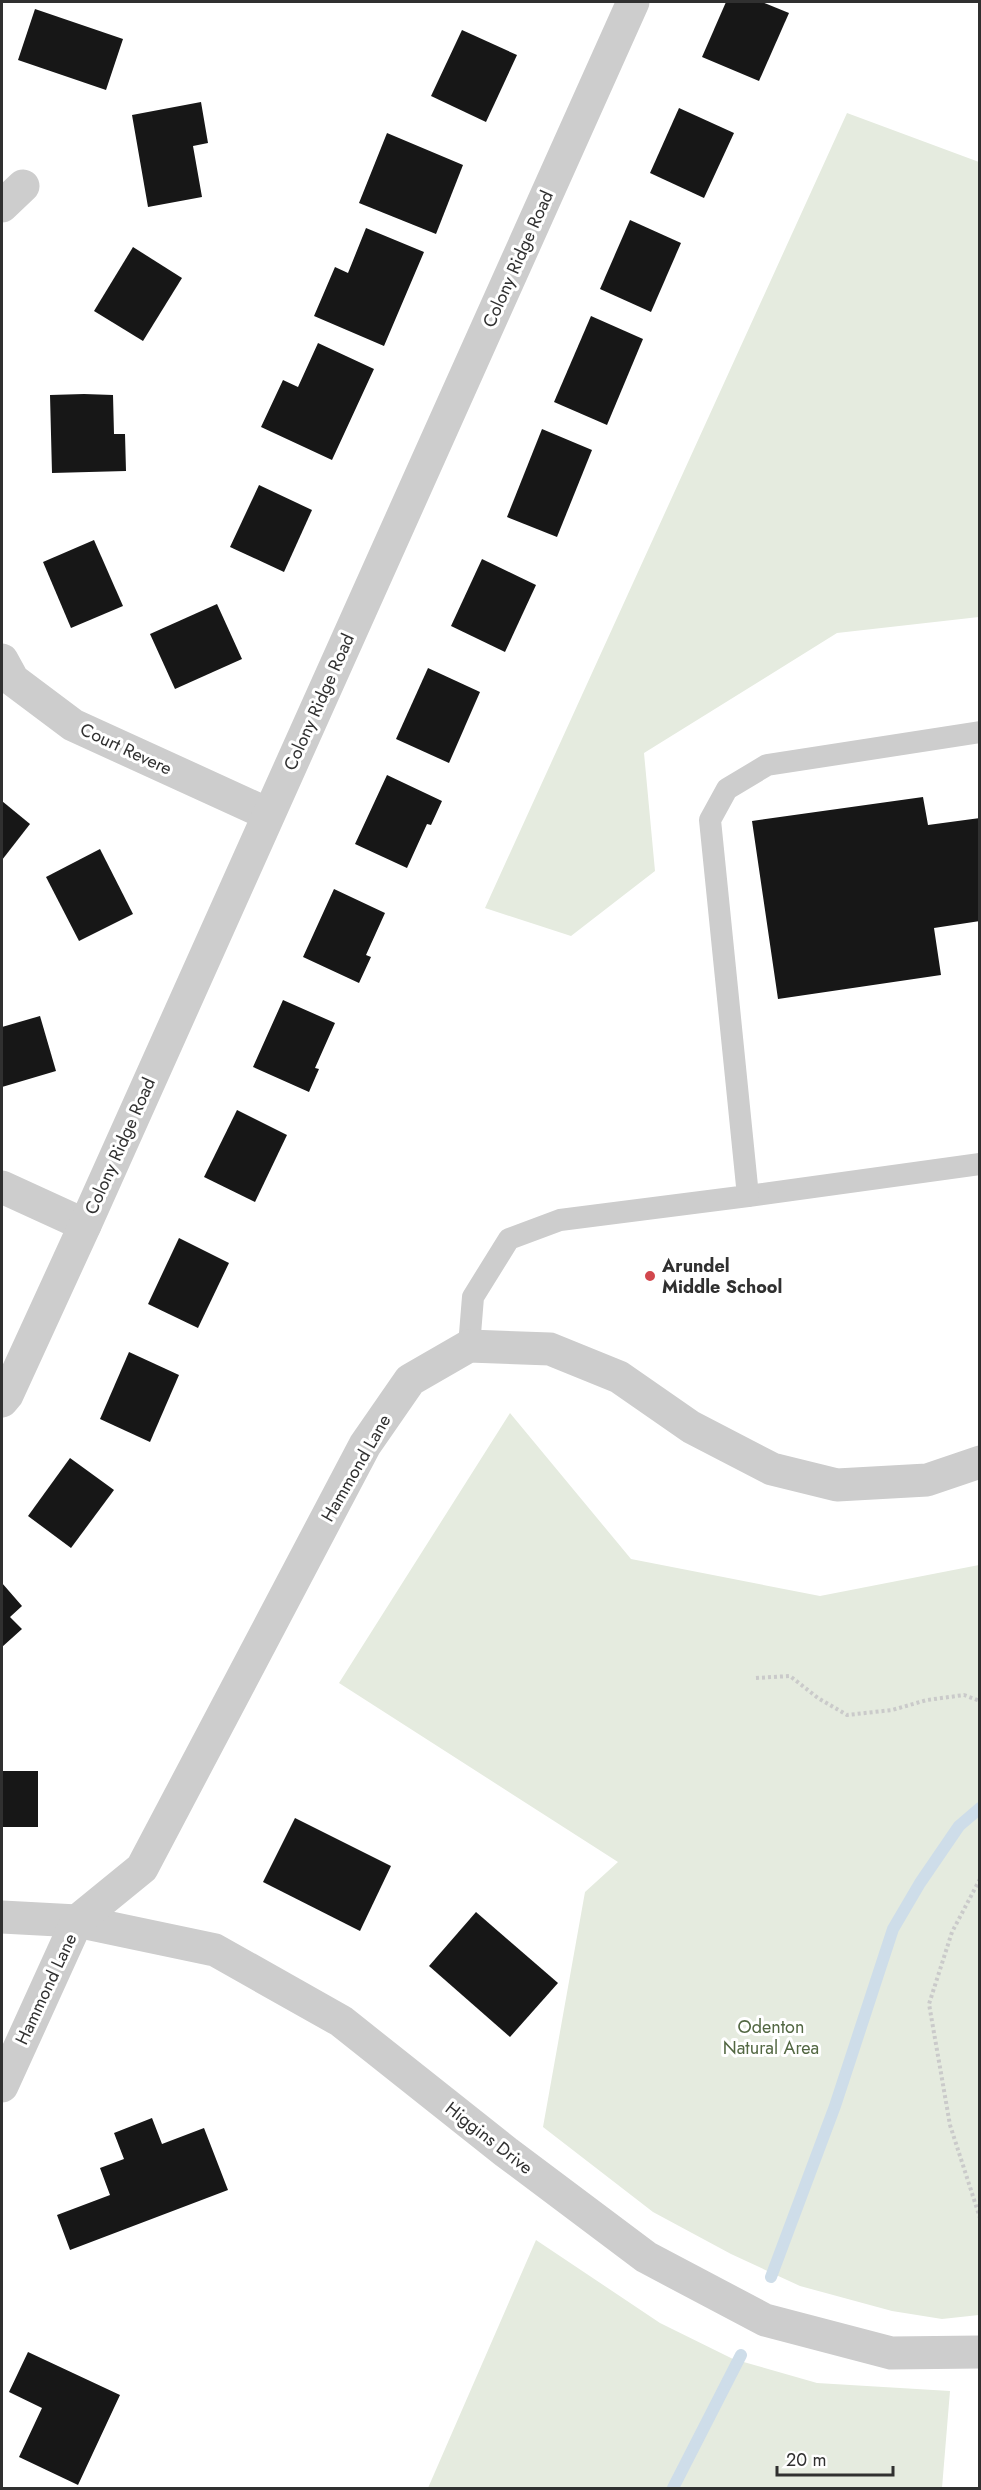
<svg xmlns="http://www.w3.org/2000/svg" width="981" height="2490" font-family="Jost,sans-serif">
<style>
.green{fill:#e5ebdf}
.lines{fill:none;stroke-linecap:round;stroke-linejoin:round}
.stream{stroke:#cedde9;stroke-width:12}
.building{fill:#171717}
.path{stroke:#cacaca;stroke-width:4;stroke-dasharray:3 3;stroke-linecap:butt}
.lane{stroke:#cdcdcd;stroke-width:22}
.street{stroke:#cdcdcd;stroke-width:33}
.poi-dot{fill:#d2474d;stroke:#fff;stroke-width:2}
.labels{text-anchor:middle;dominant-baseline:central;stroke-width:6;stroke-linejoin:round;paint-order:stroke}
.street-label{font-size:18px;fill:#303030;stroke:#fff}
.poi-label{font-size:18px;font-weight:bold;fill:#303030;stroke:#fff;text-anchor:start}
.park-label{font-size:18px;fill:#526742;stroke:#fff}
</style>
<rect width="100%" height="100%" fill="#fff"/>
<g class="green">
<polygon points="847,113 979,162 979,617 837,633 644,753 655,871 571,936 485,908"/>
<polygon points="510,1413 631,1559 820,1596 979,1565 979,2315 942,2319 892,2311 800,2286 731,2254 653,2212 543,2127 585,1892 618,1862 339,1683"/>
<polygon points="536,2240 660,2323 733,2359 817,2383 950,2391 942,2488 428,2488"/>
</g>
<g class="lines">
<g class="stream">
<polyline points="771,2277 835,2106 893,1929 920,1883 959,1826 980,1808"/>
<polyline points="673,2488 741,2355"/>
</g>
</g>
<g class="building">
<polygon points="726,2 762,2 789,13 759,81 702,57"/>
<polygon points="35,9 123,39 106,90 18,60"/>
<polygon points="462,30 517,55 486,122 431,96"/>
<polygon points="201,102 208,143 193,146 202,197 148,207 132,115"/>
<polygon points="679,108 734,133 704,198 650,173"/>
<polygon points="387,133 463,165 436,234 359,203"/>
<polygon points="630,220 681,243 651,312 600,289"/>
<polygon points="366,228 424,252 384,346 314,316 335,267 348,273"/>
<polygon points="133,247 182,278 143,341 94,311"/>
<polygon points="591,316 643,339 607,425 554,402"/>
<polygon points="318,343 374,369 332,460 261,427 283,380 298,387"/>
<polygon points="84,394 113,395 114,434 125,434 126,471 52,473 50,395"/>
<polygon points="542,429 592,450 557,537 507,517"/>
<polygon points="259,485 312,510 284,572 230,547"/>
<polygon points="94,540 123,606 71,628 43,562"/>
<polygon points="482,559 536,585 505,652 451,626"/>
<polygon points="217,604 242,659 175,689 150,634"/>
<polygon points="428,668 480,692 449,763 396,739"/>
<polygon points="387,775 442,801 431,825 427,824 407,868 355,844"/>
<polygon points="923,797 928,825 980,818 980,921 934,928 941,975 778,999 752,821"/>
<polygon points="2,801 30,824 2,860"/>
<polygon points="100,849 133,914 79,941 46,877"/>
<polygon points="334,889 385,913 366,955 371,957 359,983 303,957"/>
<polygon points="283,1000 335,1023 315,1068 319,1069 309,1092 253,1067"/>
<polygon points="40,1016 56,1071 2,1087 2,1027"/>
<polygon points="237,1110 287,1135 255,1202 204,1177"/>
<polygon points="179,1238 229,1263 198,1328 148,1304"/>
<polygon points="129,1352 179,1375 150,1442 100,1419"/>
<polygon points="70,1458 114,1490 71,1548 28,1516"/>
<polygon points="2,1583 22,1606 10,1617 22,1629 2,1647"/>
<rect x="2" y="1771" width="36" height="56"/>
<polygon points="295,1818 391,1866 360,1931 263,1882"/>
<polygon points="476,1912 558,1983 510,2037 429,1966"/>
<polygon points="152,2118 162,2144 204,2128 228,2190 70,2250 57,2215 110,2195 100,2168 124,2159 114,2133"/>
<polygon points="28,2352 120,2395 78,2485 19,2457 42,2408 9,2392"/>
</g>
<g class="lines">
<g class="path">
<polyline points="756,1678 790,1676 818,1698 847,1715 892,1710 927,1700 964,1695 980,1701"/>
<polyline points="980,1879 952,1932 929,2004 950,2125 980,2218"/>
</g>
<g class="lane">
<polyline points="748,1196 980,1164"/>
<polyline points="469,1346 473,1297 509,1239 560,1220 748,1196 710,820 727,789 767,765 980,732"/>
</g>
<g class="street">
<polyline points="2,206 23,186"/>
<polyline points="2,660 13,680 73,725 268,814"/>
<polyline points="2,1187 85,1225"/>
<polyline points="2,1401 7,1395 85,1225 633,2"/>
<polyline points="2,1917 77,1921 215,1950 341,2021 506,2152 646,2257 765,2320 891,2353 980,2352"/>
<polyline points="2,2086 77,1921 142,1868 365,1445 410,1380 469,1346 550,1349 619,1377 691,1427 772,1469 837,1485 927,1480 980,1462"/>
</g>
</g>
<circle class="poi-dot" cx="650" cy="1276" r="6"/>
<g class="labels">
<g class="street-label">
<text transform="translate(518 259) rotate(-66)">Colony Ridge Road</text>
<text transform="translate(319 702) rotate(-66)">Colony Ridge Road</text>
<text transform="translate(126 749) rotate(25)">Court Revere</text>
<text transform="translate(120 1146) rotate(-66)">Colony Ridge Road</text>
<text transform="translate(356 1468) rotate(-60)">Hammond Lane</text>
<text transform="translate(46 1989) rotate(-65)">Hammond Lane</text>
<text transform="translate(489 2138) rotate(38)">Higgins Drive</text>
</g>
<g class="poi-label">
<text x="662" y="1266">Arundel<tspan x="662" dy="21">Middle School</tspan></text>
</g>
<g class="park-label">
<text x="771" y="2027">Odenton<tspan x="771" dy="21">Natural Area</tspan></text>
</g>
</g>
<rect width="981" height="2490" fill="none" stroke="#303030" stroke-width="6"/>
<path d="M777 2466v9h116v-9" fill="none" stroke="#303030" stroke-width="3"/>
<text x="786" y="2466" font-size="18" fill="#303030" stroke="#ffffff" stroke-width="4.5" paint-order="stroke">20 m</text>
</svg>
